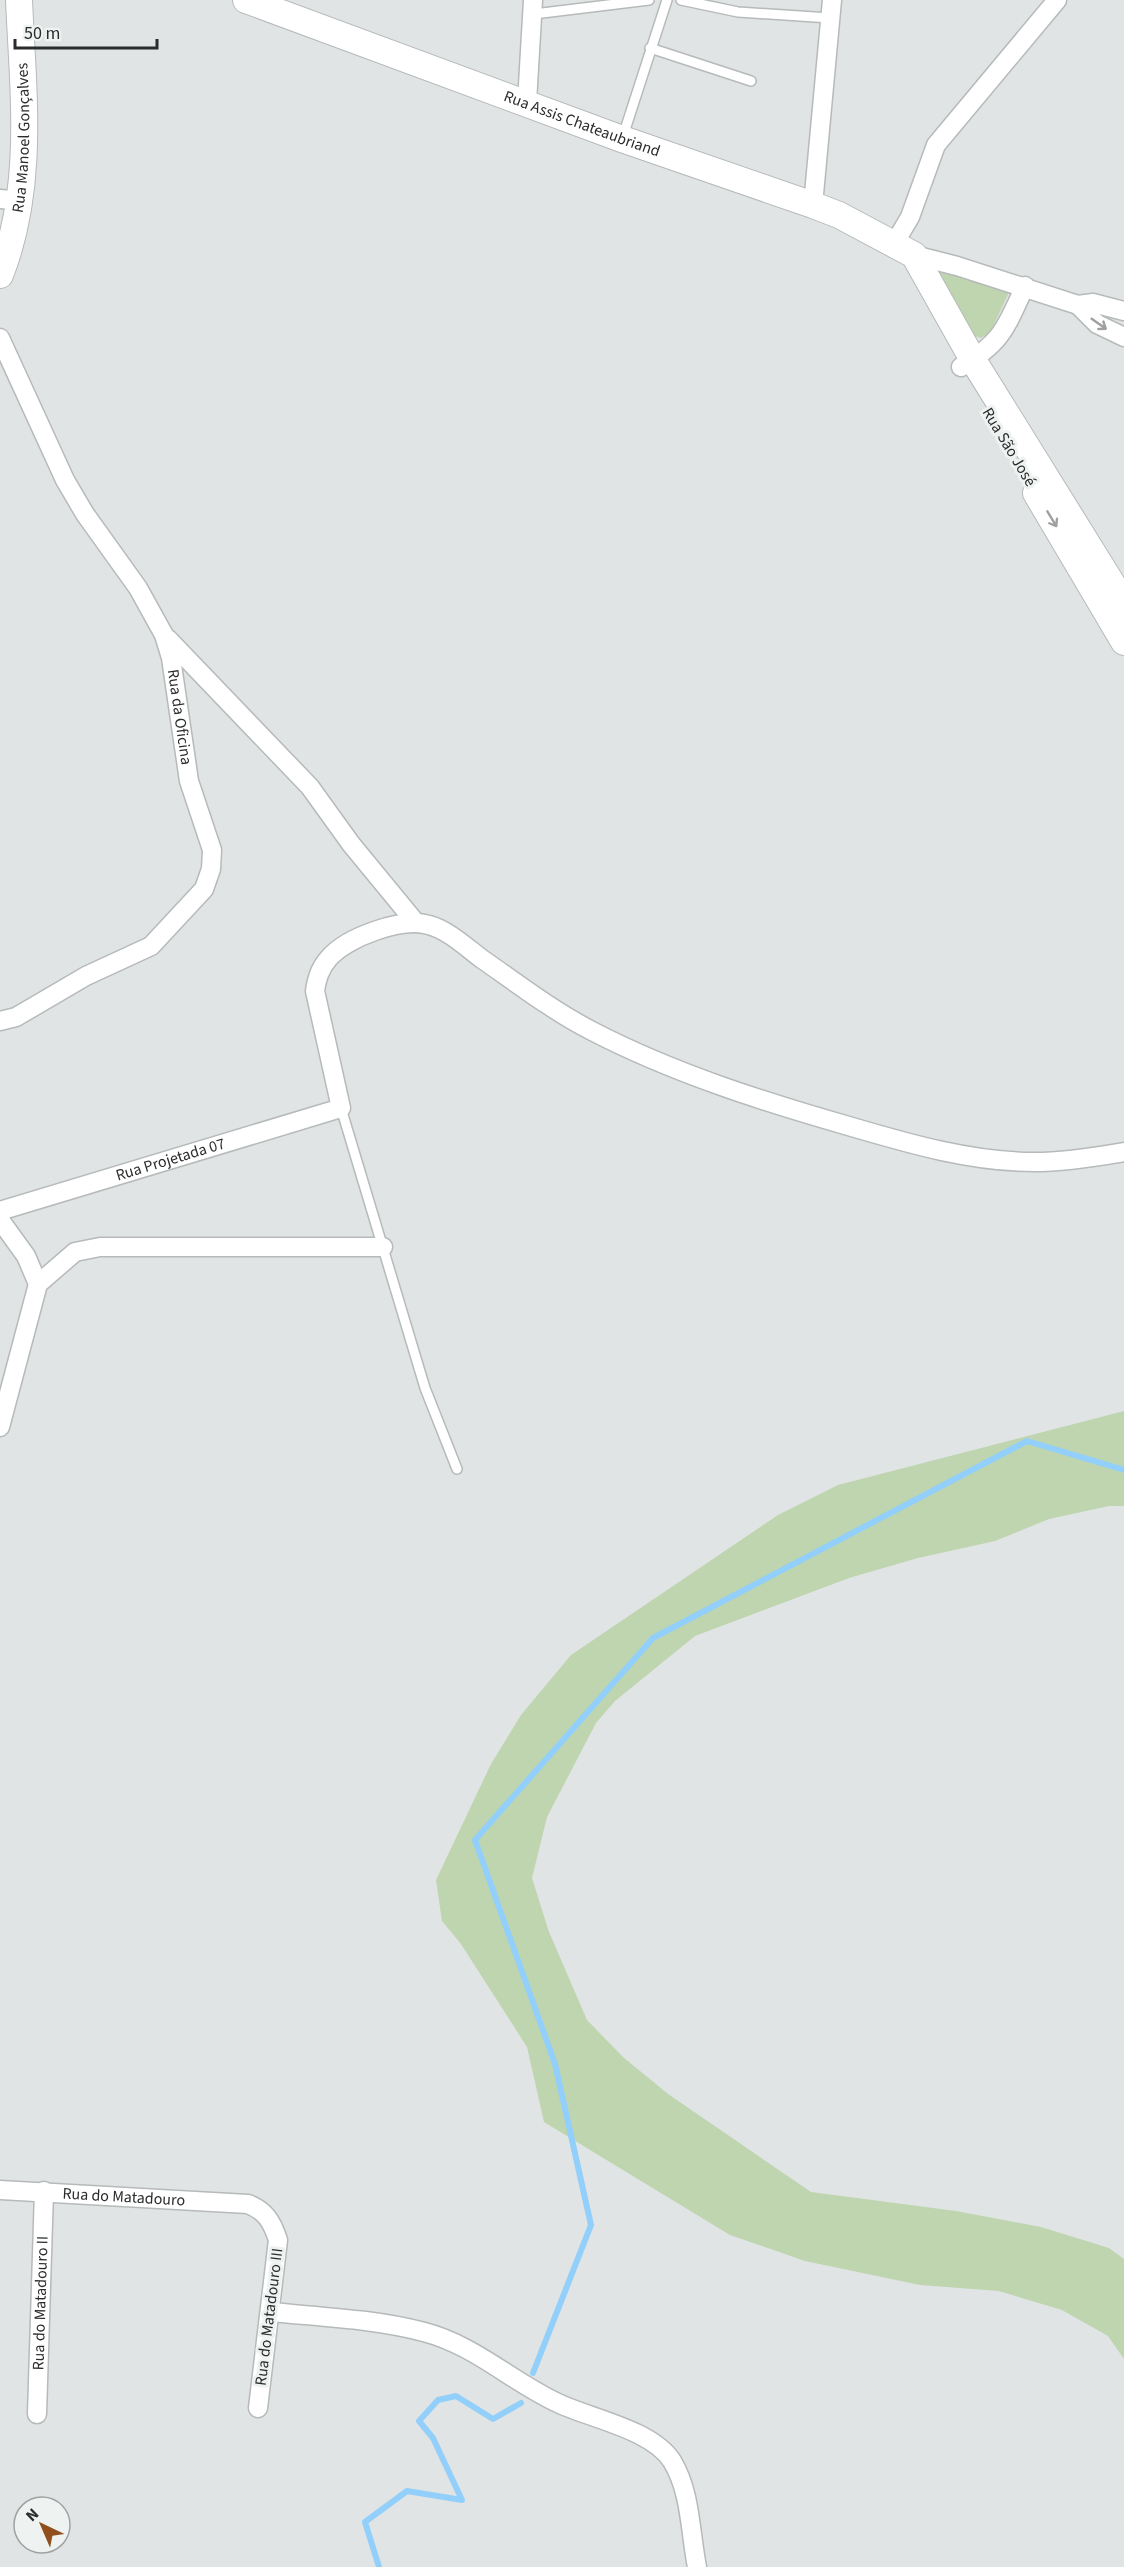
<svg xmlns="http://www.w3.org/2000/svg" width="1124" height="2567" font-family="'Source Sans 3',sans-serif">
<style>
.green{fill:#bed5af}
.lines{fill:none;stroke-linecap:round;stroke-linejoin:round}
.stream{stroke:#92d0fb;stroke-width:6}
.lane-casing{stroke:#b6baba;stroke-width:12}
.street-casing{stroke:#b6baba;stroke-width:21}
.secondary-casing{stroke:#b6baba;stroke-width:28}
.lane{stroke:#fff;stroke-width:9}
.street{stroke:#fff;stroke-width:18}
.secondary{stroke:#fff;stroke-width:26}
.oneway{stroke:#9fa0a0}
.labels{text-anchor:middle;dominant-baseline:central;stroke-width:6;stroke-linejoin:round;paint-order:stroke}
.street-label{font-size:16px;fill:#2a2b2b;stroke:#eef2f1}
</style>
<rect width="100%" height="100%" fill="#e0e4e4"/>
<g class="green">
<polygon points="934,267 1010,290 990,333 981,338 971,335"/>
<polygon points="1124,1411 1124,1506 1109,1506 1049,1519 995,1541 918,1558 849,1578 695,1636 615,1701 596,1723 547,1817 532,1878 549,1932 587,2020 623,2057 668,2094 811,2192 956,2211 1041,2227 1109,2248 1124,2259 1124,2359 1108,2336 1062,2310 999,2291 920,2285 805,2261 730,2235 544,2122 527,2047 461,1944 442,1921 436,1880 491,1764 521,1715 571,1655 778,1515 838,1485"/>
</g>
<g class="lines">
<g class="stream">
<polyline points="533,2373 591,2225 555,2064 475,1840 653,1638 1027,1441 1124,1470"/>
<polyline points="379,2567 365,2522 407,2491 462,2500 433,2438 419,2421 438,2400 456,2396 493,2419 521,2403"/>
</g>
<g class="lane-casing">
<g id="lane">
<polyline points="681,0 738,12 830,18"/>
<polyline points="534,14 649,0"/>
<polyline points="650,48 751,81"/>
<polyline points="623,136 667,0"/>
<polyline points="341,1108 425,1388 457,1469"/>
</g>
</g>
<g class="street-casing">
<g id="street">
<polyline points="527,102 533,0"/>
<polyline points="0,199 22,201"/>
<polyline points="813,205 832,0"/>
<polyline points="894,244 910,217 936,145 1057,0"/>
<polyline points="914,255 957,266 1078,305 1093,303 1124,311"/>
<polyline points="1078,305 1097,324 1124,337"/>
<path id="s1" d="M0,338L65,480L85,514L138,588L164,635L171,658L189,781L212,850L211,869L204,889L151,946L86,976L16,1017L0,1021"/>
<path d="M961,367C1003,341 1005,329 1025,286"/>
<polyline points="168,639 310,787 351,844 416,923"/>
<path id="s2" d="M0,1211L341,1108L315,991C317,978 320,968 329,958C347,937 402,917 429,925C448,930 466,947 482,959C518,984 553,1011 592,1031C673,1073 764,1102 852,1127C910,1144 972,1162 1034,1162C1064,1162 1095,1157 1124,1152"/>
<polyline points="0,1220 26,1256 38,1284"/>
<polyline points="38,1284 75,1252 100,1247 383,1247"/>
<polyline points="0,1427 38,1284"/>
<path id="s3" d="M0,2190L248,2204C266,2211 272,2222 278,2240L258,2408"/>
<path d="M271,2312C321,2317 375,2319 424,2332C475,2345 513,2383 560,2404C593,2419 652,2430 672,2461C691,2492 690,2532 697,2567"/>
<path id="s4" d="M37,2414L44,2191"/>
</g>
</g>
<g class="secondary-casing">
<g id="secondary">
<path id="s5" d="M246,0L622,139L813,205L839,215L914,255L973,360L1124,603"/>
<path id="s6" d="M0,275C35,186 23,93 19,0"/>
<polyline points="1036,493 1124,642"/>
</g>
</g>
<use href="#lane" class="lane"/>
<use href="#street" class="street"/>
<use href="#secondary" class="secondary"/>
</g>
<defs><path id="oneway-shaft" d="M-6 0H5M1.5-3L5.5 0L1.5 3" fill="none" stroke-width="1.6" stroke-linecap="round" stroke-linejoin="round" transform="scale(1.5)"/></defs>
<g class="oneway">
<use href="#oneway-shaft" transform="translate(1099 324) rotate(35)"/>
<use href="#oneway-shaft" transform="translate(1052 519) rotate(59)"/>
</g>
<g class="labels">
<g class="street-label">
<text stroke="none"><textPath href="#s5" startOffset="358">Rua Assis Chateaubriand</textPath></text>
<text stroke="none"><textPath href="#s6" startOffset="140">Rua Manoel Gonçalves</textPath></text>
<text transform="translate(1009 447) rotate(59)">Rua São José</text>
<text stroke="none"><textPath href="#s1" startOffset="424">Rua da Oficina</textPath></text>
<text stroke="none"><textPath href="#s2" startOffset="178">Rua Projetada 07</textPath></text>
<text stroke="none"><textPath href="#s3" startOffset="124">Rua do Matadouro</textPath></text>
<text stroke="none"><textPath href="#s4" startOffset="111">Rua do Matadouro II</textPath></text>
<text transform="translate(269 2317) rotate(-83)">Rua do Matadouro III</text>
</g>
</g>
<g transform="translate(42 2525) rotate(316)"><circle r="28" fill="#eef2f1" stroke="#a0a2a2" stroke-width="1.5"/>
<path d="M0-4.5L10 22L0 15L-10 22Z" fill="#904f1c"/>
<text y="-9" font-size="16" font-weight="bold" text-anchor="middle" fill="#2a2b2b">N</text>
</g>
<path d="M15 39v9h142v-9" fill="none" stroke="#2a2b2b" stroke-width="3"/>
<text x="24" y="39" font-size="18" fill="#2a2b2b" stroke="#eef2f1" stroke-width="4.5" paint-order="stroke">50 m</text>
</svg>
